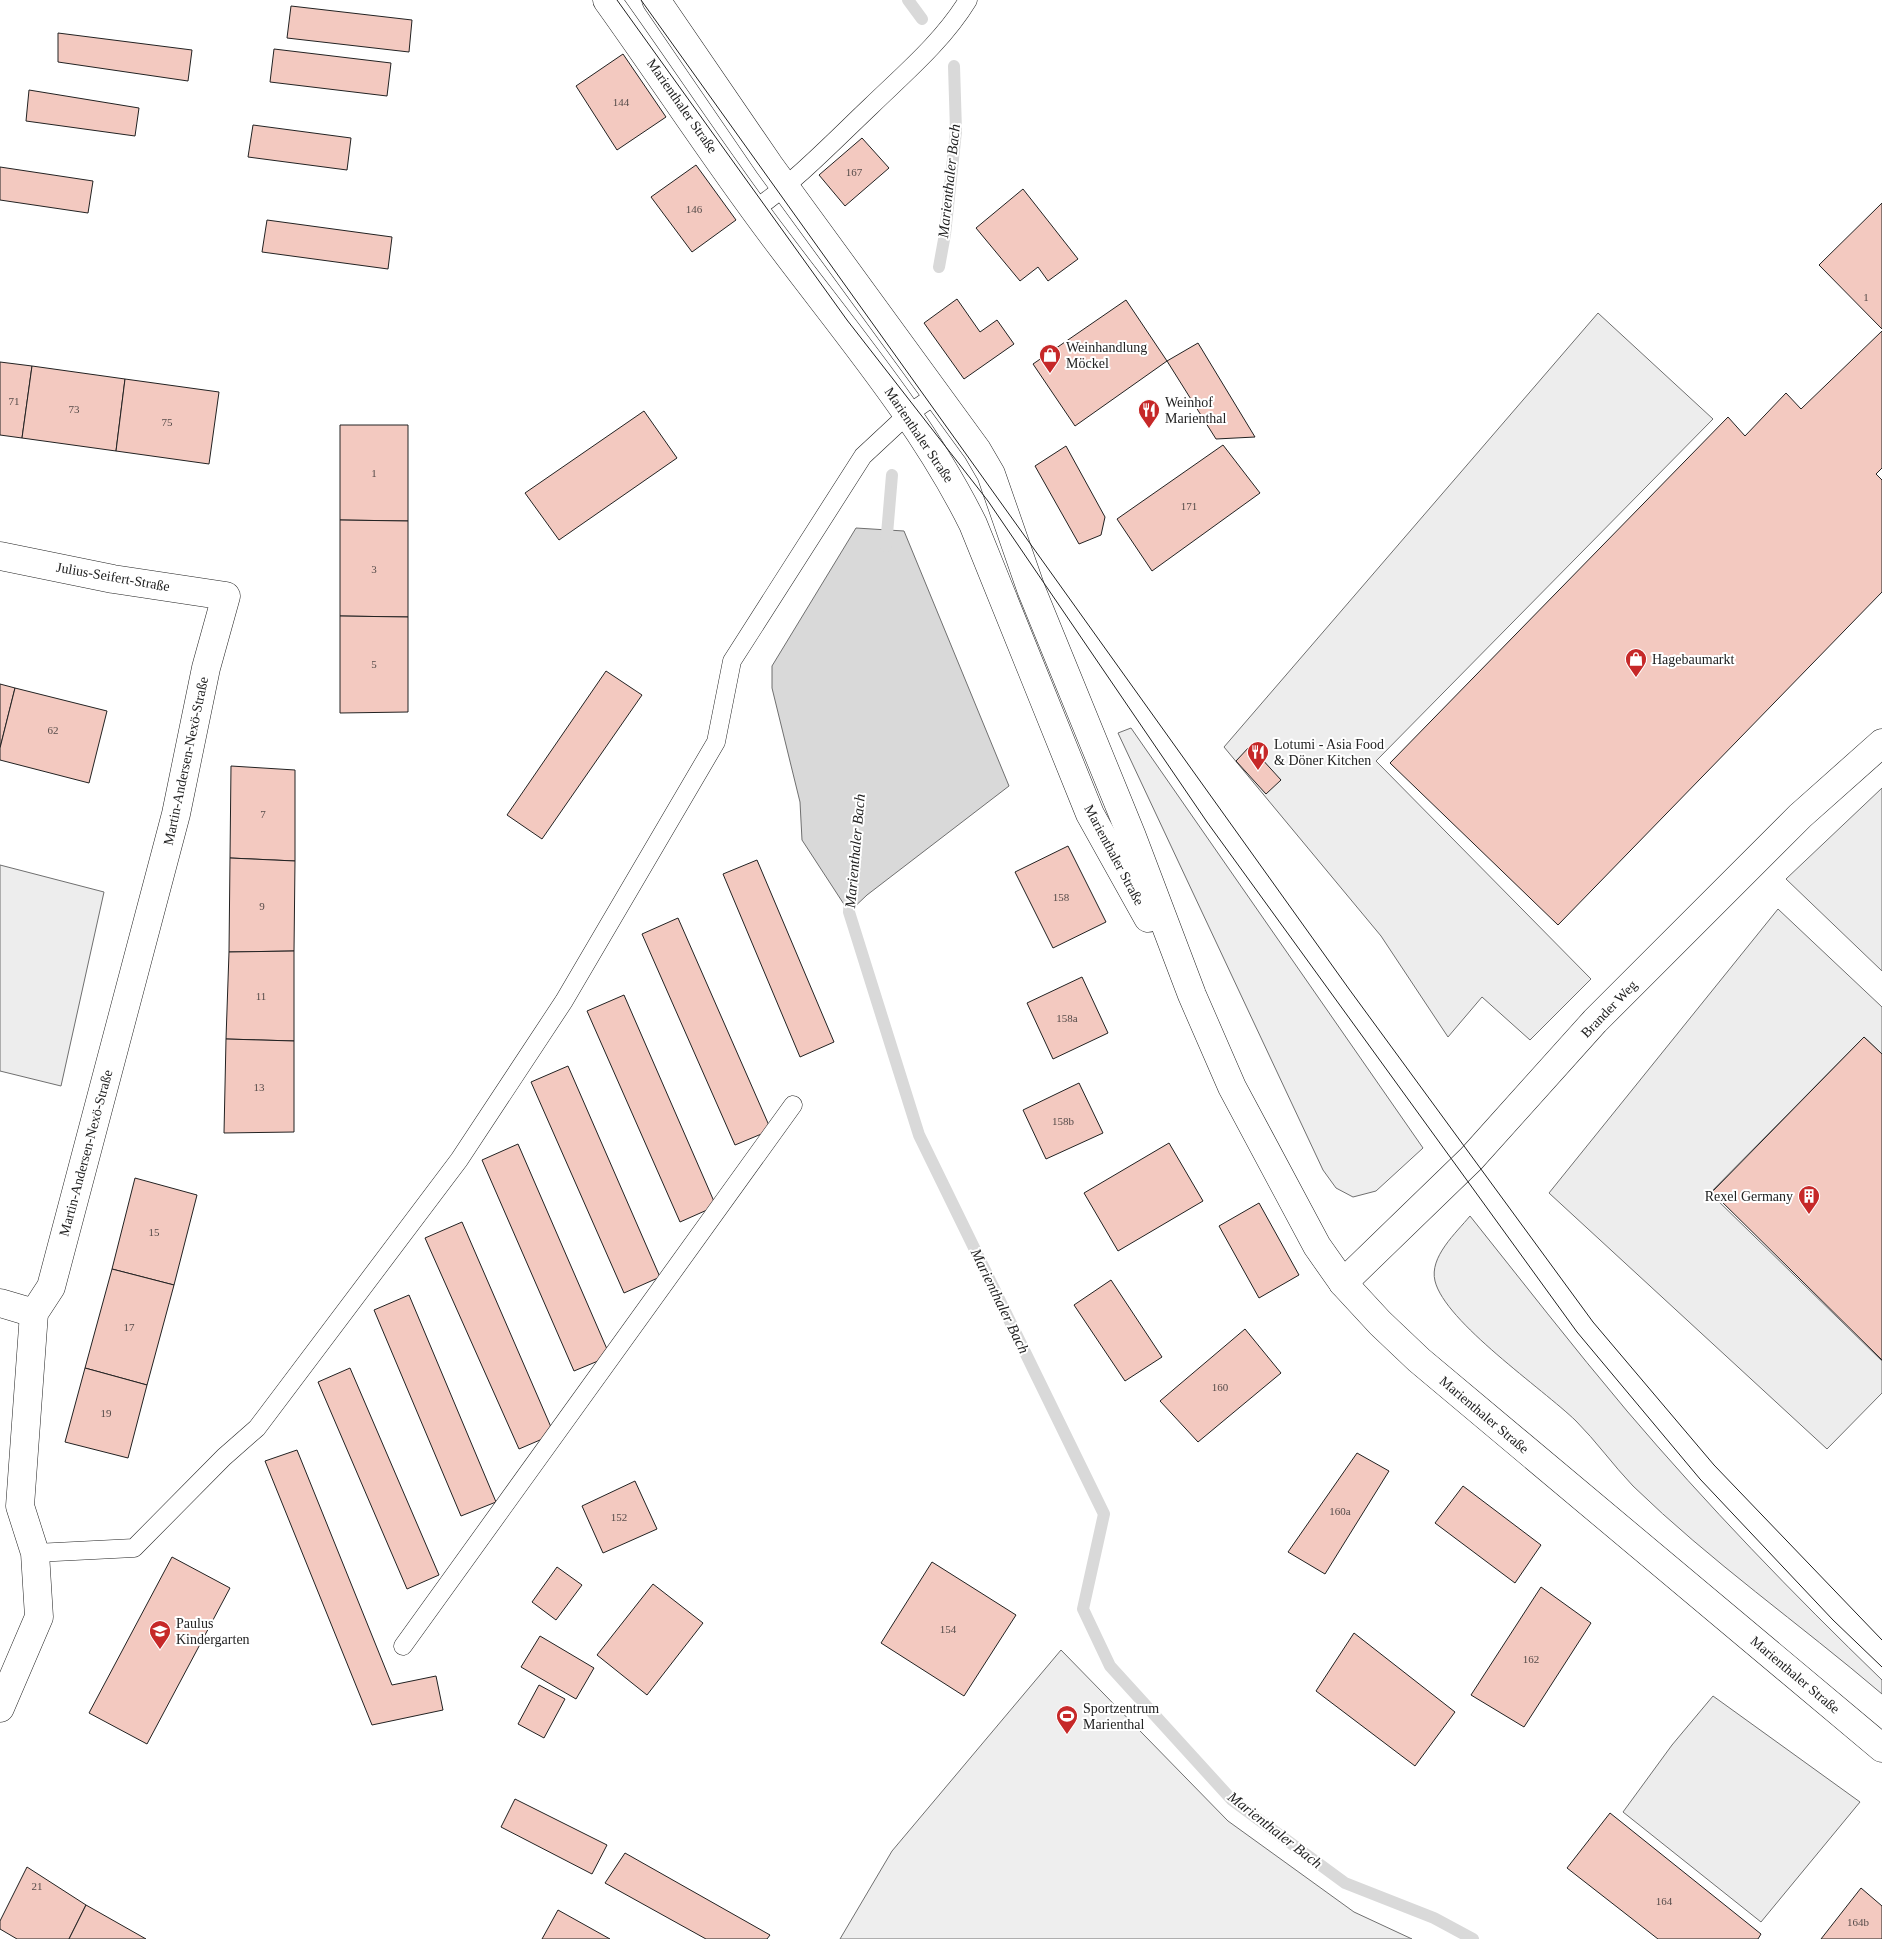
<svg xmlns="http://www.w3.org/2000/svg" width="1882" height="1939" font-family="Georgia,serif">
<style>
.green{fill:#eee;stroke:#6f6f6f}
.parking{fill:#ededed;stroke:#6f6f6f}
.water{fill:#d9d9d9;stroke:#6f6f6f}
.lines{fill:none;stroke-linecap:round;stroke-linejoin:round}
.stream{stroke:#d9d9d9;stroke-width:12}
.building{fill:#f3c9c0;stroke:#222}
.lane-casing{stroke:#222;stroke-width:19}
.street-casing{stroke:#222;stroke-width:29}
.secondary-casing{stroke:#222;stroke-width:29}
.lane{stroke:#fff;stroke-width:18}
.street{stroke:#fff;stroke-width:28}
.secondary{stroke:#fff;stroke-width:28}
.tram{stroke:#222;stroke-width:1}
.labels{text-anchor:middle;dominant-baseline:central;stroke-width:4;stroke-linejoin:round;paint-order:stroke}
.number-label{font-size:11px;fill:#564c4a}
.street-label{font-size:14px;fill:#222;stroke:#fff}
.poi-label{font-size:14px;fill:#222;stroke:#fff;text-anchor:start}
.water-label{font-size:15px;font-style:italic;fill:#222;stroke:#fff}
</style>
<rect width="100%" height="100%" fill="#fff"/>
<g class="green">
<polygon points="1131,728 1423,1148 1376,1191 1353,1197 1336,1188 1323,1170 1118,733"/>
<path d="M1470,1216C1522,1281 1573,1347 1627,1411C1707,1505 1793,1594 1882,1680V1694C1800,1624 1710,1561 1633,1486C1613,1465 1596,1441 1576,1421C1543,1389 1445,1322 1435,1281C1429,1257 1456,1233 1470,1216Z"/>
<polygon points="1061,1650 1228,1821 1354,1912 1412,1939 840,1939 892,1851"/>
</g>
<g class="parking">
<polygon points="1598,313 1713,419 1376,761 1591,979 1530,1040 1482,997 1448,1037 1381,936 1224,747"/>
<polygon points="1882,788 1882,971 1786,879"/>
<polygon points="0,865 104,892 61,1086 0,1071"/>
<polygon points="1778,909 1882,1007 1882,1054 1864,1037 1710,1193 1882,1361 1882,1393 1827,1449 1549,1193"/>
<polygon points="1713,1696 1860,1802 1761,1922 1623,1812 1672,1745"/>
</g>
<polygon class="water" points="856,528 904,531 1009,786 867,895 849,912 802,840 800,802 772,688 772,666"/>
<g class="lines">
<g class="stream">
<polyline points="908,0 922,19"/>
<polyline points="939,267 945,234 956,131 954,66"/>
<polyline points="886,546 892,475"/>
<polyline points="850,897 849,912 919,1135 1104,1514 1083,1609 1110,1666 1232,1800 1345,1883 1434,1918 1473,1939"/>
</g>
</g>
<g class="building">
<polygon points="291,6 412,20 409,52 287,38"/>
<polygon points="58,33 192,50 188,81 58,62"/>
<polygon points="274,49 391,63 387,96 270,82"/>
<polygon points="623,54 666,117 617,150 576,86"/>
<polygon points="29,90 139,108 135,136 26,121"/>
<polygon points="253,125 351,138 347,170 248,157"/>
<polygon points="862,138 889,168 845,206 819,175"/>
<polygon points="696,165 736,220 692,252 651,197"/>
<polygon points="0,167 93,181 88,213 0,200"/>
<polygon points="1023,189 1078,259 1048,281 1038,267 1020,281 976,228"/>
<polygon points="1882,203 1882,329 1819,265"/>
<polygon points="267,220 392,237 388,269 262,252"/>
<polygon points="957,299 980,332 997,320 1014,344 964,379 924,323"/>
<polygon points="1126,300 1167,361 1075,426 1033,364"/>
<polygon points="1882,331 1882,468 1876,474 1882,480 1882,592 1558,925 1390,763 1728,417 1745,436 1786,393 1801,409"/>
<polygon points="1198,343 1255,437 1216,439 1167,361"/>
<polygon points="0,362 32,366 22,438 0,435"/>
<polygon points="32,366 125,379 116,451 22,438"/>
<polygon points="125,379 219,392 209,464 116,451"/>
<polygon points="644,411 677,458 559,540 525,493"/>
<polygon points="340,425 408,425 408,521 340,520"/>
<polygon points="1223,445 1260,493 1152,571 1117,519"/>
<polygon points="1066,446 1105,517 1101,535 1079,544 1035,466"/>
<polygon points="340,520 408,521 408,617 340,616"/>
<polygon points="340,616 408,617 408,712 340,713"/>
<polygon points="606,671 642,695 542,839 507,815"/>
<polygon points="0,684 15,688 0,748"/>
<polygon points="15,688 107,711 89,783 0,760 0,748"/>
<polygon points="1250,746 1281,780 1266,794 1236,761"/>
<polygon points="231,766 295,770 295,861 230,858"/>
<polygon points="1068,846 1106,922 1053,948 1015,872"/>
<polygon points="230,858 295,861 294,951 229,952"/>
<polygon points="757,860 834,1042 800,1057 723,874"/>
<polygon points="678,918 771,1130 735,1145 642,934"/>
<polygon points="294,951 294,1041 226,1039 229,952"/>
<polygon points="1082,977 1108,1033 1053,1059 1027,1003"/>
<polygon points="624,995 716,1206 680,1222 587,1011"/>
<polygon points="1864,1037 1882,1054 1882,1360 1712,1192"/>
<polygon points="226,1039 294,1041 294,1132 224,1133"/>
<polygon points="568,1066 660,1277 624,1293 531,1082"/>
<polygon points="1079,1083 1103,1133 1046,1159 1023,1110"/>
<polygon points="1169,1143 1203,1201 1118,1251 1084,1193"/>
<polygon points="518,1144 610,1356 574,1371 482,1160"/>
<polygon points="135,1178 197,1195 174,1285 112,1269"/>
<polygon points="1259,1203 1299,1275 1259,1298 1219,1226"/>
<polygon points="462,1222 554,1434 519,1449 425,1238"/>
<polygon points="112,1269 174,1285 147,1385 85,1368"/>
<polygon points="1111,1280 1162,1357 1125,1381 1074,1305"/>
<polygon points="409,1295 496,1502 461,1516 374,1310"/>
<polygon points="1245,1329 1281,1373 1198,1442 1160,1401"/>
<polygon points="85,1368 147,1385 128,1458 65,1442"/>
<polygon points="350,1368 439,1575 407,1589 318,1382"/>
<polygon points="297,1450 392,1685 436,1676 443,1710 372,1725 265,1461"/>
<polygon points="1357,1453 1389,1471 1325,1574 1288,1552"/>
<polygon points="635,1481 657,1529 603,1553 582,1506"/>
<polygon points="1463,1486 1541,1545 1515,1583 1435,1523"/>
<polygon points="172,1557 230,1588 147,1744 89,1713"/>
<polygon points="932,1562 1016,1615 964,1696 881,1643"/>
<polygon points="557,1567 582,1585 556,1620 532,1602"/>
<polygon points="653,1584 703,1623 647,1695 597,1655"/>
<polygon points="1541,1587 1591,1623 1524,1727 1471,1695"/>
<polygon points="1354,1633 1455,1712 1415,1766 1316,1691"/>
<polygon points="540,1636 594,1668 576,1699 521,1667"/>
<polygon points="539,1685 565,1699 544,1738 518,1724"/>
<polygon points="515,1799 607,1845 592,1874 501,1827"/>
<polygon points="1610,1813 1761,1934 1758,1939 1658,1939 1567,1868"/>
<polygon points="625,1853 770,1935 767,1939 706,1939 605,1883"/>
<polygon points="27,1867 86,1905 69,1939 17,1939 0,1929 0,1921"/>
<polygon points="1861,1888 1882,1906 1882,1939 1821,1939"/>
<polygon points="86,1905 146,1939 69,1939"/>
<polygon points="558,1910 610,1939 542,1939"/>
</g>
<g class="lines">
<g class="lane-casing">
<g id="lane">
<path d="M754,210C797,180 833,142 871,106C905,73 943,41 968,0"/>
<polyline points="35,1553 134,1548 224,1457 257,1428 459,1160 564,1001 716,742 732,661 863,456 907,415 937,394"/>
<polyline points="403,1646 793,1105"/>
</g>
</g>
<g class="street-casing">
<g id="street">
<polyline points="0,556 113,579 226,596 206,668 176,814 51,1287 34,1313 20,1506 35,1553 39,1617 0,1708"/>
<polyline points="1343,1283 1471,1159 1595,1021 1800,816 1882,743"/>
<polyline points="0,1303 34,1313"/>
</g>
</g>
<g class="secondary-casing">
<g id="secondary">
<path d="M607,0C663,78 715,158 773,235C843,329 921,419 973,524L1090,814L1148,918"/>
<polyline points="656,0 769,165 977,450 991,474 1031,589 1131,834 1192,995 1232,1087 1317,1246 1343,1283 1380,1323 1419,1360 1882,1748"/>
</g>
</g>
<use href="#lane" class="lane"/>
<use href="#street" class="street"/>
<use href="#secondary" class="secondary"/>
<g class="tram">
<polyline points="617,0 847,320 988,501 1207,822 1577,1332 1700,1479 1833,1620 1882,1667"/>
<polyline points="641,0 1349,989 1593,1322 1714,1465 1882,1640"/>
</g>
</g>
<defs>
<g id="shop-pin" transform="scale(1.125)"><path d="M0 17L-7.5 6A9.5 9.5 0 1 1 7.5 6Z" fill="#c62828" stroke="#fff"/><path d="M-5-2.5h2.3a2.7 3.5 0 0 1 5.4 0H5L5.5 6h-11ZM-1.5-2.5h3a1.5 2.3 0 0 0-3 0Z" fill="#fff"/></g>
<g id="restaurant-pin" transform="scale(1.125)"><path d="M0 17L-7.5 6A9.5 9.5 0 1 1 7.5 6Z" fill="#c62828" stroke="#fff"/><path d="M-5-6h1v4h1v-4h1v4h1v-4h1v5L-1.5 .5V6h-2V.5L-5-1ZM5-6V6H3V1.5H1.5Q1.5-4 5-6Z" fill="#fff"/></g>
<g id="building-pin" transform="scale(1.125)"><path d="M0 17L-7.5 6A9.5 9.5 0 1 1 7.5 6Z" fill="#c62828" stroke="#fff"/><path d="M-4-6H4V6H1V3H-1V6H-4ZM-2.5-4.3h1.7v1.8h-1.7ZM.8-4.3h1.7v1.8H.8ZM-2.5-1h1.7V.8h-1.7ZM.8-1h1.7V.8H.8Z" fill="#fff"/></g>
<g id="school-pin" transform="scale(1.125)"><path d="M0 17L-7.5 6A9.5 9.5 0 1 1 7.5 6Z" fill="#c62828" stroke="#fff"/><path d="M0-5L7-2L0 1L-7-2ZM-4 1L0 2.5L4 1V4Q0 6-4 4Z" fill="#fff"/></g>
<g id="stadium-pin" transform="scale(1.125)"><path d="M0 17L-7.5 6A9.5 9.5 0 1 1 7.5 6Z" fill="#c62828" stroke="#fff"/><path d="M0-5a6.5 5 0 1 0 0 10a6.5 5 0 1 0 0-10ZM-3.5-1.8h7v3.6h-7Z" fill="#fff"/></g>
</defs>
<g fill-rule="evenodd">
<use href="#shop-pin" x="1050" y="355"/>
<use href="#restaurant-pin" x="1149" y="410"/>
<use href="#shop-pin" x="1636" y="659"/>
<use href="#restaurant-pin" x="1258" y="752"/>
<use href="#building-pin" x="1809" y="1196"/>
<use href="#school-pin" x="160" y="1631"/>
<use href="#stadium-pin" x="1067" y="1716"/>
</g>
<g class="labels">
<g class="number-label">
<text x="621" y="102">144</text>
<text x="854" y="172">167</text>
<text x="694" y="209">146</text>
<text x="1866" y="297">1</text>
<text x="14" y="401">71</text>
<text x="74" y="409">73</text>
<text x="167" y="422">75</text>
<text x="374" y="473">1</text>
<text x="1189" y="506">171</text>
<text x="374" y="569">3</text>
<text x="374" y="664">5</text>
<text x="53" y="730">62</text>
<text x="263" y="814">7</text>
<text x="1061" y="897">158</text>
<text x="262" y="906">9</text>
<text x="261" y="996">11</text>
<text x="1067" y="1018">158a</text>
<text x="259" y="1087">13</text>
<text x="1063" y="1121">158b</text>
<text x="154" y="1232">15</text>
<text x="129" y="1327">17</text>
<text x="1220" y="1387">160</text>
<text x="106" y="1413">19</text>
<text x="1340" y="1511">160a</text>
<text x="619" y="1517">152</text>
<text x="948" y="1629">154</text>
<text x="1531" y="1659">162</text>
<text x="37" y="1886">21</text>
<text x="1664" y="1901">164</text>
<text x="1858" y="1922">164b</text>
</g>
<g class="street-label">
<text transform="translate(682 106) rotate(55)">Marienthaler Straße</text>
<text transform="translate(919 435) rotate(56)">Marienthaler Straße</text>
<text transform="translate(113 577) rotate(10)">Julius-Seifert-Straße</text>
<text transform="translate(186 761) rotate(-78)">Martin-Andersen-Nexö-Straße</text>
<text transform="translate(1114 855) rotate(62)">Marienthaler Straße</text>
<text transform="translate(1609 1009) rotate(-46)">Brander Weg</text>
<text transform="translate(86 1153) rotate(-75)">Martin-Andersen-Nexö-Straße</text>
<text transform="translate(1484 1415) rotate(40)">Marienthaler Straße</text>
<text transform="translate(1795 1675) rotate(40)">Marienthaler Straße</text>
</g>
<g class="poi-label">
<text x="1066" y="347">Weinhandlung<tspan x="1066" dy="16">Möckel</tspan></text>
<text x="1165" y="402">Weinhof<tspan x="1165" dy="16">Marienthal</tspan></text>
<text x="1652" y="659">Hagebaumarkt</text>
<text x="1274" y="744">Lotumi - Asia Food<tspan x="1274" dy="16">&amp; Döner Kitchen</tspan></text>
<text x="1793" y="1196" text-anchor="end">Rexel Germany</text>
<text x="176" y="1623">Paulus<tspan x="176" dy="16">Kindergarten</tspan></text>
<text x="1083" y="1708">Sportzentrum<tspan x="1083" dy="16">Marienthal</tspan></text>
</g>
<g class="water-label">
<text transform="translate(949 181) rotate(-84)">Marienthaler Bach</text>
<text transform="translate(855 851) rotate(-85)">Marienthaler Bach</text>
<text transform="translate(1000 1301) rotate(64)">Marienthaler Bach</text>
<text transform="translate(1275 1830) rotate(38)">Marienthaler Bach</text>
</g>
</g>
</svg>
